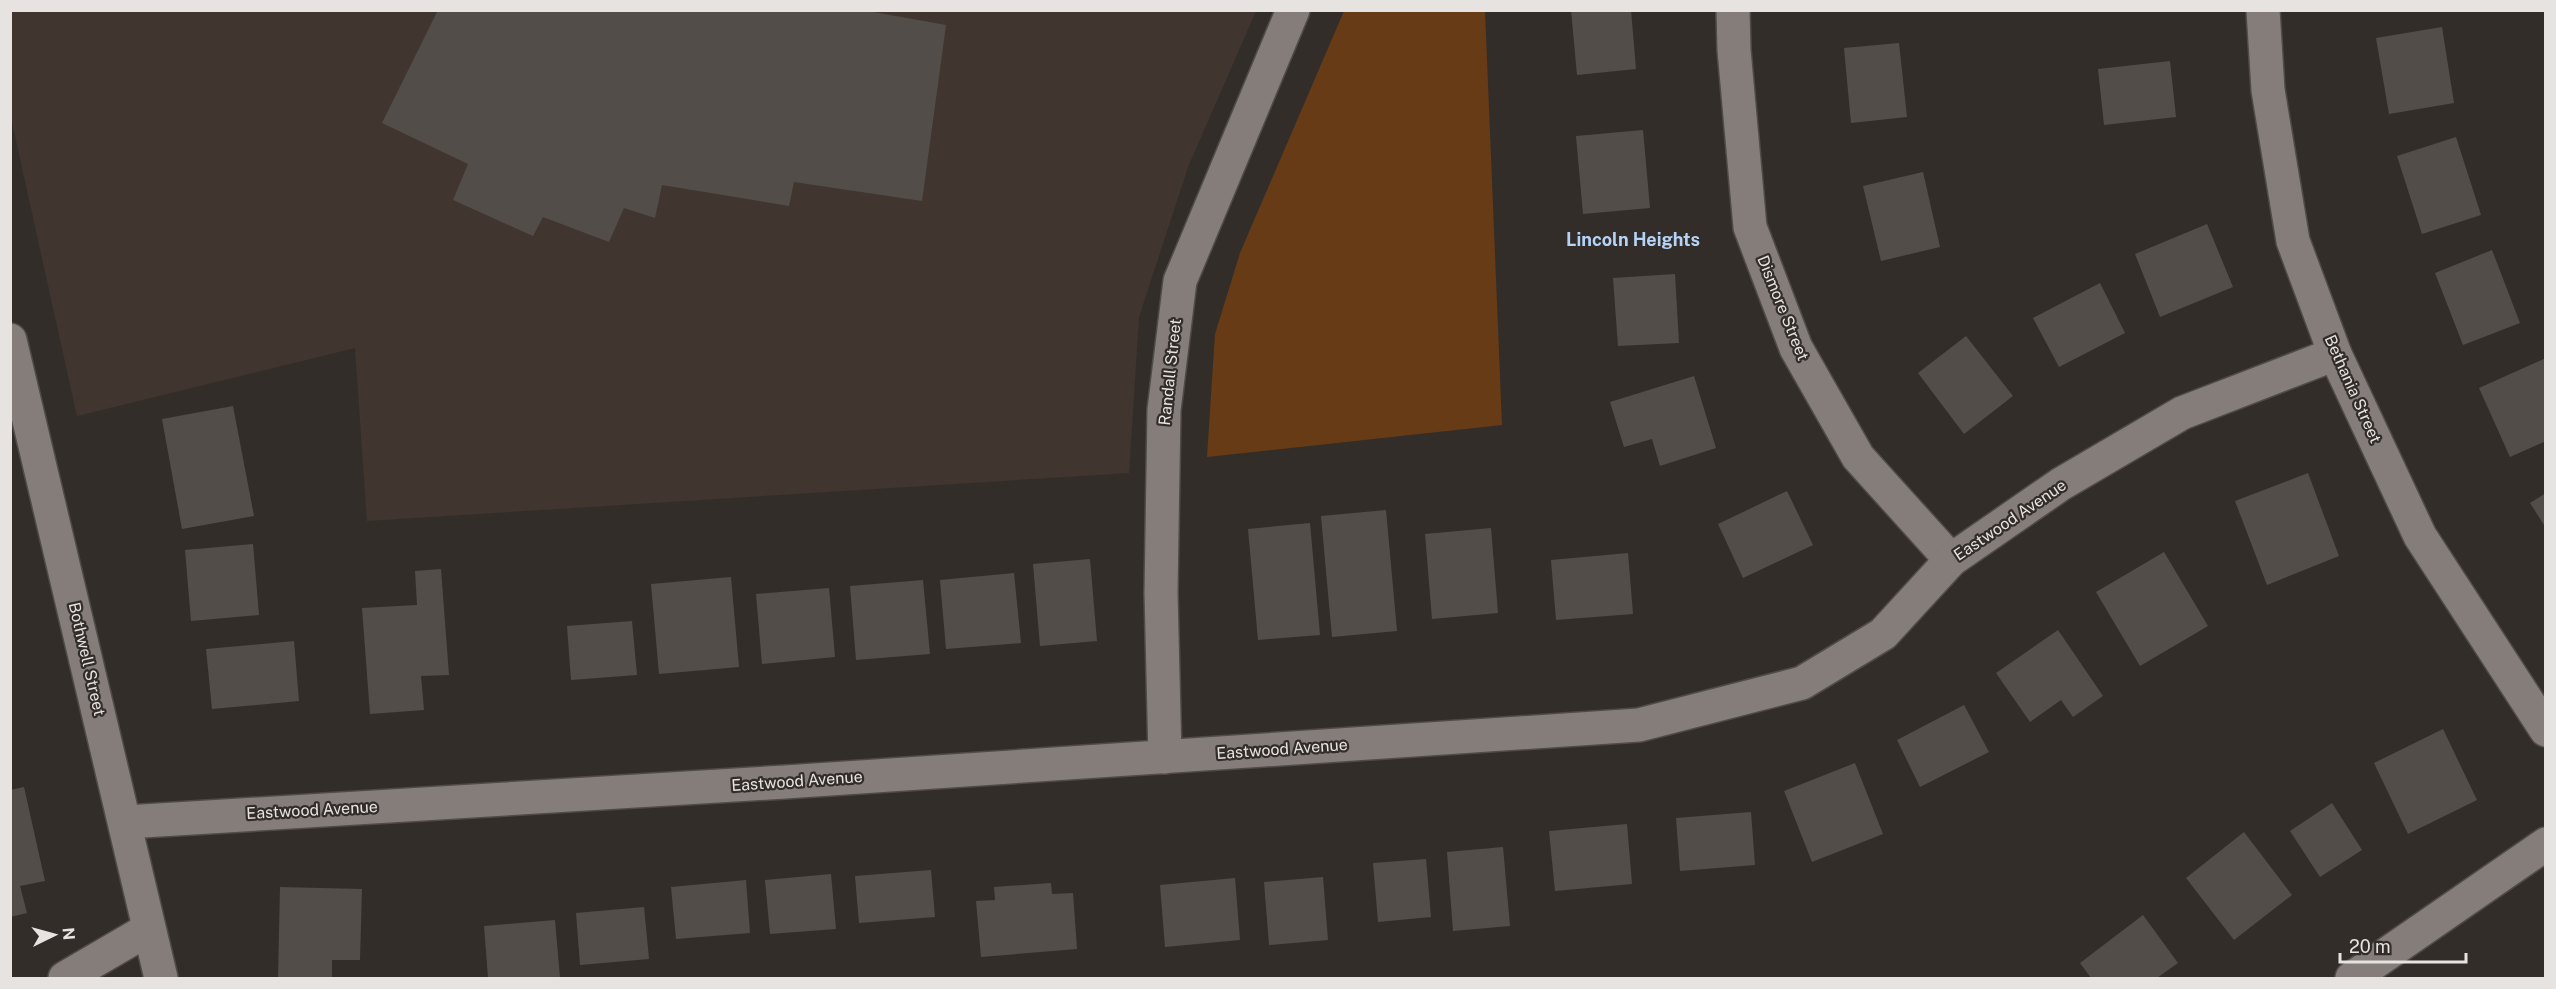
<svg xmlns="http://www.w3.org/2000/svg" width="2556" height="989" font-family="'Public Sans',sans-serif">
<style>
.built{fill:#40362f}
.green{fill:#673b16}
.building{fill:#534d49}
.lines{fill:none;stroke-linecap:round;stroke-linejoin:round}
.street-casing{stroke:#4f4b48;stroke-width:36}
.street{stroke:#847d79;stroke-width:33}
.labels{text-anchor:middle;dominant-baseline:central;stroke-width:4.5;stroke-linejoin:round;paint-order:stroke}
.street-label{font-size:16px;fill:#e7e3e1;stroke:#332d2a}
.neighbourhood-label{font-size:18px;font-weight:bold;fill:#b5d3f7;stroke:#332d2a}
</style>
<rect width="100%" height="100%" fill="#332d2a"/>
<polygon class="built" points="10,11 1256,11 1188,167 1139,317 1129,473 367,521 355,348 77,416 11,118"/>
<polygon class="green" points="1344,11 1485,11 1502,425 1207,457 1215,334 1240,253"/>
<g class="building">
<polygon points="438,10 862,10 946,25 922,201 794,182 789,206 662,185 655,218 624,208 609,242 543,217 533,236 453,200 468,164 382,123"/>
<polygon points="1571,10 1631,10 1636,69 1577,75"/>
<polygon points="2442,27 2454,103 2389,114 2376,38"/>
<polygon points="1899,43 1907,117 1851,123 1844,48"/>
<polygon points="2170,61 2176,117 2104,125 2098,69"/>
<polygon points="1643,130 1650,208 1583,214 1576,136"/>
<polygon points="2456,137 2481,215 2422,234 2397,156"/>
<polygon points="1923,172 1940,247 1881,261 1863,186"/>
<polygon points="2207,224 2233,287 2160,317 2135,254"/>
<polygon points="2492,250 2520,323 2463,345 2435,273"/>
<polygon points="1675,274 1679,343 1618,346 1613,278"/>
<polygon points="2100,283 2125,333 2059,367 2033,318"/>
<polygon points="1966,336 2013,396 1964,434 1918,373"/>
<polygon points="2546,358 2546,441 2510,457 2479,388"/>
<polygon points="1694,376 1716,448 1660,466 1652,439 1624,447 1610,402"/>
<polygon points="233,406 254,516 182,529 162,419"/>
<polygon points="2308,473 2339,556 2267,585 2235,501"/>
<polygon points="1787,491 1813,545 1743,578 1718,524"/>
<polygon points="2546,493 2546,528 2530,503"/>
<polygon points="1386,510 1397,631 1332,637 1321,516"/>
<polygon points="1310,523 1320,635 1258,640 1248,529"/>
<polygon points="1491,528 1498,613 1432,619 1425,534"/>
<polygon points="253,544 259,615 191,621 185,550"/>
<polygon points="2164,552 2208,626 2140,666 2096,592"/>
<polygon points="1628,553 1633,614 1556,620 1551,560"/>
<polygon points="1090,559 1097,641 1040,646 1033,564"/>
<polygon points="441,569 449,675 421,676 424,710 370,714 362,608 417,605 415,571"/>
<polygon points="1014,573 1021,643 946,649 940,580"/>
<polygon points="731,577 739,667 659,674 651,584"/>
<polygon points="923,580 930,654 856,660 850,586"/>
<polygon points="829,588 835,657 762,664 756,594"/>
<polygon points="632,621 637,675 571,680 567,626"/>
<polygon points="2058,630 2103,696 2073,717 2061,700 2030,722 1996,673"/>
<polygon points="294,641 299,701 212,709 206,649"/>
<polygon points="1964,705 1989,752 1920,787 1897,740"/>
<polygon points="2443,729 2477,800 2408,834 2374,763"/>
<polygon points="1855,763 1883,834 1812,862 1784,791"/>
<polygon points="24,787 45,881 20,886 27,913 10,917 10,790"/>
<polygon points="2332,803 2362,850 2320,877 2290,831"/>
<polygon points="1751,812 1755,865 1680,871 1676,818"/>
<polygon points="1627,824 1632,884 1555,891 1549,831"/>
<polygon points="2244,832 2292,895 2234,940 2186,878"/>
<polygon points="1503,847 1510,926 1453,931 1447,852"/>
<polygon points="1426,859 1431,917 1378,922 1373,863"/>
<polygon points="931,870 935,917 859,923 855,876"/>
<polygon points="831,874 836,929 770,934 765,880"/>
<polygon points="1323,877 1328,940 1269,945 1264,882"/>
<polygon points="1235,878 1240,940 1165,947 1160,885"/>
<polygon points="746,880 750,933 676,939 671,887"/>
<polygon points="1051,883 1052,894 1073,893 1077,949 981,957 976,901 995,900 994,887"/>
<polygon points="280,887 362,889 360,960 332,960 332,978 278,978"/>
<polygon points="644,907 649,959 580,965 576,913"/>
<polygon points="2143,915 2178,963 2157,978 2091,978 2080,963"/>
<polygon points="555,920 560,978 488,978 484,926"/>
</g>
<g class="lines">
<g class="street-casing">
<g id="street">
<polyline points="1733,10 1734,50 1750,227 1796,348 1858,457 1951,560"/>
<polyline points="2263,10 2268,90 2293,241 2335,354 2420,536 2546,730"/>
<polyline points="10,340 161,978"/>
<polyline points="1165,757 1161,593 1164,410 1180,281 1293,10"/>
<polyline points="126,822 785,782 1639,725 1802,683 1883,634 1951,560 2061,484 2182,413 2335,354"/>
<polyline points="65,978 149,929"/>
<polyline points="2352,978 2546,844"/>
</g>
</g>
<use href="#street" class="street"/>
</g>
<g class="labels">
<g class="street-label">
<text transform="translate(1783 308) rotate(68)">Dismore Street</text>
<text transform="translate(1170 372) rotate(-84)">Randall Street</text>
<text transform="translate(2353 389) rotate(66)">Bethania Street</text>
<text transform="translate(2010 520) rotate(-34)">Eastwood Avenue</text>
<text transform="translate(87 659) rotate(77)">Bothwell Street</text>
<text transform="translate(1282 749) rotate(-4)">Eastwood Avenue</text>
<text transform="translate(797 781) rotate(-4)">Eastwood Avenue</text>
<text transform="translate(312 810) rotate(-3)">Eastwood Avenue</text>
</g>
<g class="neighbourhood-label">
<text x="1633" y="239">Lincoln Heights</text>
</g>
</g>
<rect width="2556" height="989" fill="none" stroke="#e7e3e1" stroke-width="24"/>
<g transform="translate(54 935) rotate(85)" stroke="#332d2a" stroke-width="4.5" paint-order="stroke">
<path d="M0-4.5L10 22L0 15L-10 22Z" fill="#e7e3e1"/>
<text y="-9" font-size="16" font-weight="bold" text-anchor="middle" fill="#e7e3e1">N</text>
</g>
<path d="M2340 953v9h126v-9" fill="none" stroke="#e7e3e1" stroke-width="3"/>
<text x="2349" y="953" font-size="18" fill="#e7e3e1" stroke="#332d2a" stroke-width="4.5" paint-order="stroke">20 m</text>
</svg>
